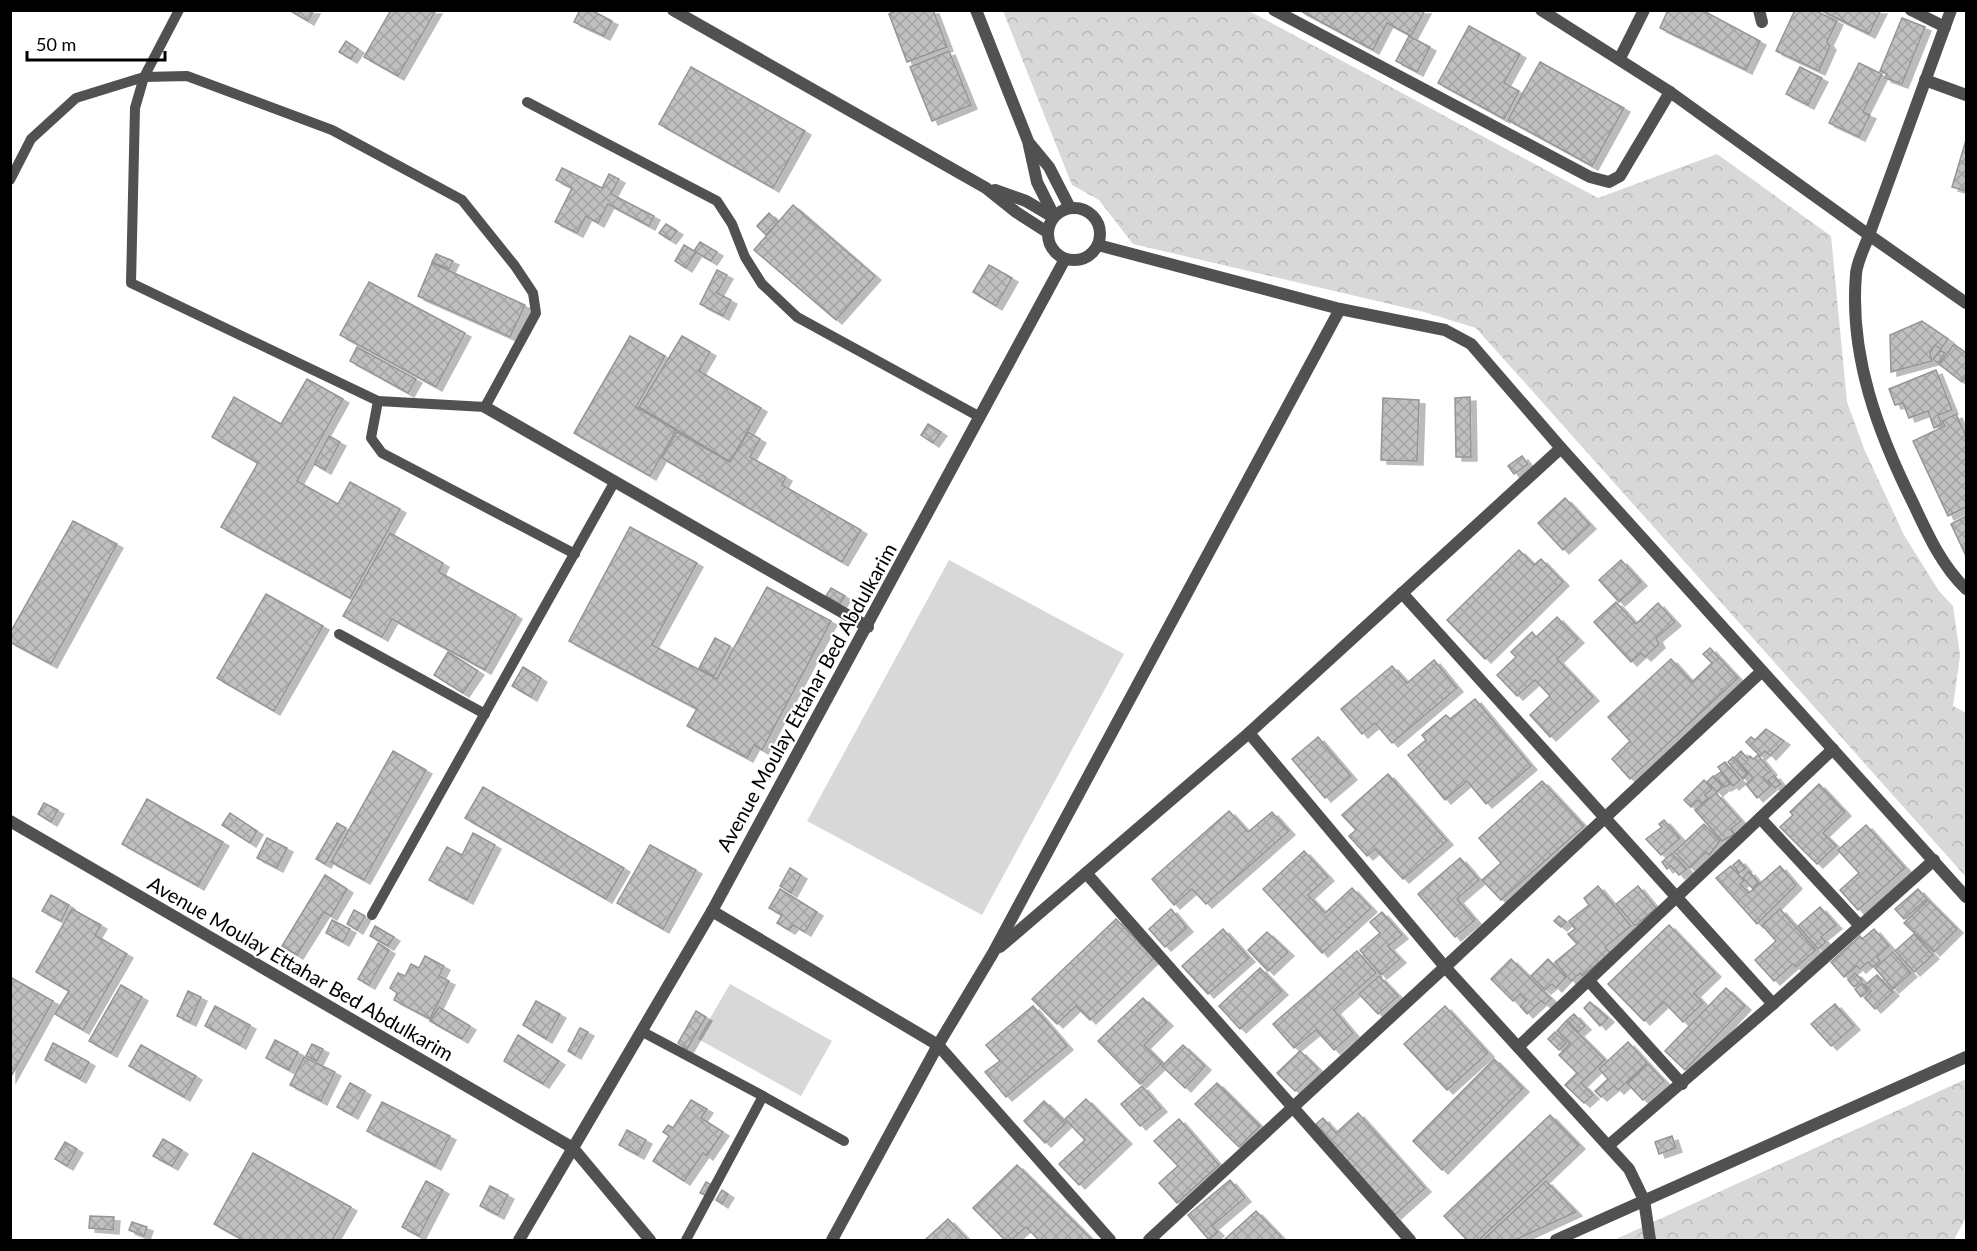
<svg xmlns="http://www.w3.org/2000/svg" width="1977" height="1251" font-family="Lato,sans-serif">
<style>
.park{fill:url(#park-crowns)}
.garden{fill:#d8d8d8}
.building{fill:url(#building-cross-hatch);stroke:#959595;stroke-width:1.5;filter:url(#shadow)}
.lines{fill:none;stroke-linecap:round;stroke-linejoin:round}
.service{stroke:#515151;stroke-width:10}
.minor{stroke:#515151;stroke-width:12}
.tertiary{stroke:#515151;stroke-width:12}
.labels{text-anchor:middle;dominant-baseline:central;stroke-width:4.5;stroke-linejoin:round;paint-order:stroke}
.street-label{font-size:20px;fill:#000;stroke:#fff}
</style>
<defs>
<pattern id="park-crowns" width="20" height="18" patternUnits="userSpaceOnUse" patternTransform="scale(1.5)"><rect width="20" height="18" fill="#d8d8d8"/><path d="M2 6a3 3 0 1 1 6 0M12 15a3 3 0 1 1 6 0" fill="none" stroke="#b8b8b8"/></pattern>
<pattern id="building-cross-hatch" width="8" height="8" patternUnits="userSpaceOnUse" patternTransform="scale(1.5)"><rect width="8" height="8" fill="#c0c0c0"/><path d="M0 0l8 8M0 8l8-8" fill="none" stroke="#a3a3a3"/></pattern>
<filter id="shadow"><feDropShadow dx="6" dy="4" stdDeviation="0" flood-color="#0004"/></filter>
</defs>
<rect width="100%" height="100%" fill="#fff"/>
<g class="park">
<polygon points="1003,11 1249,11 1598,198 1717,154 1831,236 1847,402 1865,451 1904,535 1939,591 1953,606 1960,656 1953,706 1966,713 1966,877 1476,328 1424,312 1133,244 1099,200 1072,185"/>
<polygon points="1966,1079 1966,1217 1954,1240 1614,1240"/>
</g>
<g class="garden">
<polygon points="949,560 1124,654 982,915 807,821"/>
<polygon points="730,984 832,1041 801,1096 698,1039"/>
</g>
<g class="building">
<polygon points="289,10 314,10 308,21"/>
<polygon points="391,10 436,10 398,76 364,57"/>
<polygon points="580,10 591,10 612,21 604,36 574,22"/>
<polygon points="898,10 933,10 947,47 907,62 889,14"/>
<polygon points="1299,10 1425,10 1411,36 1387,23 1373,50"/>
<polygon points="1668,10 1702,10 1760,41 1746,70 1660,28"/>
<polygon points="1795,10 1814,10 1837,21 1827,42 1830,46 1819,71 1776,51"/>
<polygon points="1820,10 1881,10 1869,34"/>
<polygon points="1902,18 1925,27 1902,84 1885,78 1887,74 1880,71"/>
<polygon points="1469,26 1520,54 1504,83 1519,91 1504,119 1438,83"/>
<polygon points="1409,36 1430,47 1417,72 1396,61"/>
<polygon points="346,41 358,49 351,59 339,52"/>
<polygon points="949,51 971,105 932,121 910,67"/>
<polygon points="1540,62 1624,108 1592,166 1508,120"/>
<polygon points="1859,63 1882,74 1863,112 1870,115 1859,137 1829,123"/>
<polygon points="691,67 805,131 773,188 659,124"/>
<polygon points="1800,67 1822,78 1808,105 1786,94"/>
<polygon points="1966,140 1966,191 1952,187"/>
<polygon points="562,168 602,188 609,174 619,179 611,194 654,216 649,226 608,204 598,223 586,216 577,233 555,222 572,188 556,180"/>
<polygon points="793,205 875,276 836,320 754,250"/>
<polygon points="769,213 778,222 766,235 757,226"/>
<polygon points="666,224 677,231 670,240 659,233"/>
<polygon points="700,242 717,252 711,261 694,251"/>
<polygon points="684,245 696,252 686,268 675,261"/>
<polygon points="436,254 453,261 449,269 432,262"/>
<polygon points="432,263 525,305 510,337 418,296"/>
<polygon points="989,265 1012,278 996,306 973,292"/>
<polygon points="717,270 727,275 717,293 731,300 723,316 700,304"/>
<polygon points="369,282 465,333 436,387 340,335"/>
<polygon points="1922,321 1948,339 1941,349 1935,345 1930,353 1932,361 1891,372 1890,335"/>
<polygon points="630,336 665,356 636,407 676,430 650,476 574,433"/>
<polygon points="682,336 710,352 699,371 761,408 730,462 639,407"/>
<polygon points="1954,344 1966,353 1966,376 1962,382 1939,364"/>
<polygon points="357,347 416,379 408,393 350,361"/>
<polygon points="1940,350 1945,353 1938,363 1933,359"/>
<polygon points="1936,370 1952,410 1938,415 1942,425 1934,428 1928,411 1909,418 1903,403 1895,405 1889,389"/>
<polygon points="307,379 343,399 297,481 338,504 350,482 400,509 350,598 221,527 258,463 212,437 234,397 281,424"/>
<polygon points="1470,397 1471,457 1456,457 1455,398"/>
<polygon points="1383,398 1419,400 1417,461 1381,460"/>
<polygon points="1956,414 1966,436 1966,507 1948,516 1913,441 1945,426 1942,421"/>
<polygon points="928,424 941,432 933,443 921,435"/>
<polygon points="677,432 730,462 748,432 760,439 750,457 786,477 782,485 861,530 842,562 662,458"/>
<polygon points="329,436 340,442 325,470 314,464"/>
<polygon points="1522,456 1528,464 1514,474 1508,466"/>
<polygon points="1565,498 1590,525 1563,550 1538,523"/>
<polygon points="1966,516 1966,556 1951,524"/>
<polygon points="73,521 117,544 51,664 10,642 10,633"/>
<polygon points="630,527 697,563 652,645 717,679 767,587 831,621 762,750 754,745 747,758 687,726 697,709 569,641"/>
<polygon points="390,533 443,563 439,572 516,615 485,670 392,619 382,637 343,616"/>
<polygon points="1519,550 1534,565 1541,559 1563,582 1485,659 1447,620"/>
<polygon points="1621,560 1641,582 1619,602 1599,580"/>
<polygon points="831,588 845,596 840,604 826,596"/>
<polygon points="266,594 323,626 274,711 217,678"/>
<polygon points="1616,602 1636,624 1658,603 1675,622 1656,638 1659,644 1645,657 1641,653 1631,662 1594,622"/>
<polygon points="1557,617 1578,639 1557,659 1593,697 1550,737 1530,715 1550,696 1535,680 1517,696 1497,675 1516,657 1511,652 1532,632 1536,637"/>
<polygon points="715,638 730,646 714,676 699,668"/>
<polygon points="1710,648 1738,678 1630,779 1612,759 1630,741 1608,717 1671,659 1692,682 1712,663 1703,654"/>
<polygon points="448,652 478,671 463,693 434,675"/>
<polygon points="1434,660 1457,688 1392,743 1375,723 1362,734 1341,709 1392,666 1407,683"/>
<polygon points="523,667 541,678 531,697 512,686"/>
<polygon points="1475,699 1531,766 1486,804 1467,781 1445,800 1408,755 1426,740 1422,735 1446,715 1450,719"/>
<polygon points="1766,729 1784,741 1770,756 1765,751 1760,756 1746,742 1751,737 1755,740"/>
<polygon points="1318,737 1351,776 1325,798 1292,759"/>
<polygon points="393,751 426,770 364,880 331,862"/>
<polygon points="1741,751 1747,758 1750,756 1753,759 1758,755 1771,771 1763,777 1771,786 1757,798 1746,784 1753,778 1735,757"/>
<polygon points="1733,757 1748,774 1743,779 1728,762"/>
<polygon points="1725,762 1740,780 1733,786 1718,767"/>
<polygon points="1721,772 1730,784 1725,787 1715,776"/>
<polygon points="1388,774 1447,841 1403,879 1375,849 1367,856 1349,836 1356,830 1342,815"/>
<polygon points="1774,775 1781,784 1775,788 1768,780"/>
<polygon points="1713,776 1723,787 1717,792 1707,782"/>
<polygon points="1704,780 1712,789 1705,795 1708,798 1702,804 1698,800 1691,807 1684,800"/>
<polygon points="1542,781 1584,826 1501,900 1482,880 1501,863 1479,838"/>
<polygon points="1819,784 1845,812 1823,833 1836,846 1817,864 1780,827 1793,815 1790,812"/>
<polygon points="483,787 624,868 606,899 465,818"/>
<polygon points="1716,793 1741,821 1731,829 1735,834 1722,841 1695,810"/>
<polygon points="147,799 223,842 198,886 122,844"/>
<polygon points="44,803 58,810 51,822 38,814"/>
<polygon points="1229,811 1248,832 1272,812 1289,831 1206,904 1192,889 1174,905 1152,879"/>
<polygon points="230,813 257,831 250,843 222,825"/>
<polygon points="1664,820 1680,838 1661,855 1646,839 1662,827 1659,824"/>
<polygon points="337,823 346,828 325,864 316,859"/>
<polygon points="1704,824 1720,841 1709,855 1706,852 1690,868 1674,852"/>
<polygon points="1866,825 1905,868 1858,910 1840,890 1859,873 1838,850"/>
<polygon points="473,833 495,845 467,900 429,880 447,847 462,855"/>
<polygon points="267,838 287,848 277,868 257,858"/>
<polygon points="650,845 696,870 663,929 617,903"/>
<polygon points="1304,851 1328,877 1308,895 1325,913 1352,888 1371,908 1322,953 1263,889"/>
<polygon points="1672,853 1687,869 1679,875 1671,866 1667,869 1662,862"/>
<polygon points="1460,858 1479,880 1457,899 1475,920 1455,937 1418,894"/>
<polygon points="1739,860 1746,868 1739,873 1733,865"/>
<polygon points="1731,866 1744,881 1740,884 1749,893 1780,866 1796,885 1757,924 1716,878"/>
<polygon points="790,868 801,875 791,893 780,886"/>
<polygon points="1749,871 1759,883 1753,889 1743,878"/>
<polygon points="325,875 347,889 331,916 324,912 297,955 282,946"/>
<polygon points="1598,886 1631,926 1605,947 1610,953 1582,976 1580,973 1571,981 1555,962 1577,944 1568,934 1575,929 1569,921 1589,905 1584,898"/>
<polygon points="1638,886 1656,908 1635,926 1616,904"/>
<polygon points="780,889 817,912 805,932 793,925 789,930 777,923 782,915 769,908"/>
<polygon points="1918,889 1927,899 1904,919 1895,909"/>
<polygon points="51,895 69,905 61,921 42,911"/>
<polygon points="1928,900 1957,929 1934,952 1904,923"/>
<polygon points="1820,907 1836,925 1821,937 1826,942 1818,949 1798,926"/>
<polygon points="72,909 101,925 95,935 127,954 83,1030 55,1014 69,991 36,972"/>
<polygon points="1171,909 1187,928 1165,947 1149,929"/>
<polygon points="1780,909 1816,950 1796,967 1793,964 1774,981 1755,960 1776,941 1762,925"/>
<polygon points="354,910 365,916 357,930 347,924"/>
<polygon points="1382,912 1402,935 1388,946 1400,959 1381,975 1360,950 1380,933 1370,922"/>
<polygon points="1559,916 1566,922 1561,927 1554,921"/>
<polygon points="1116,919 1154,958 1090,1020 1076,1006 1057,1024 1032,999"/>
<polygon points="332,920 350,929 343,942 326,933"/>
<polygon points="1669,925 1715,973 1694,993 1703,1003 1683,1022 1664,1002 1644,1021 1608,984"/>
<polygon points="375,926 394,937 388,946 370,936"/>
<polygon points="1223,929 1249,958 1208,994 1182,966"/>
<polygon points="1874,929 1889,946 1877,957 1880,961 1873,967 1868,962 1860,969 1857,966 1844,977 1831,962 1860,936 1862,939"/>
<polygon points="1267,932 1288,952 1268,971 1248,950"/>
<polygon points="1914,934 1933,955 1914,972 1895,951"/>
<polygon points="378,943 389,950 369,985 358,979"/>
<polygon points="1357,951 1376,973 1334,1010 1353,1033 1334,1050 1316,1030 1294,1048 1273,1024"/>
<polygon points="1893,952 1911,973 1893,989 1875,968"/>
<polygon points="425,956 444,966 439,976 449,981 430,1019 394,1000 397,993 390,988 398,973 405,976 411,964 419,968"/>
<polygon points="1511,959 1551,999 1545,1004 1541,1001 1527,1014 1520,1006 1526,1000 1520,994 1513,1001 1491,979"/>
<polygon points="1548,959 1566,977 1556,988 1552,984 1545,990 1531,976"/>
<polygon points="1260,968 1282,991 1240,1029 1219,1006"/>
<polygon points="1855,973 1862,980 1854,987 1848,980"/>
<polygon points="1877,975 1893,992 1875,1009 1865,998 1871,991 1865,985"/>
<polygon points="1379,976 1398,996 1378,1014 1359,994"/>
<polygon points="10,977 53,1001 10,1078"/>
<polygon points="1862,983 1868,991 1861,997 1855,989"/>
<polygon points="121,985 142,997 111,1053 89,1041"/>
<polygon points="1726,988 1745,1006 1685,1070 1665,1051"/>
<polygon points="188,991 201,997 190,1022 177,1016"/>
<polygon points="1143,998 1167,1022 1144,1045 1162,1063 1140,1084 1098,1041"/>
<polygon points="536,1001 560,1014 546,1039 523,1025"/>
<polygon points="1590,1002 1608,1018 1600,1026 1584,1008"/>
<polygon points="1835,1004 1854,1026 1831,1046 1811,1024"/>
<polygon points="215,1006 250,1025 240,1045 205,1026"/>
<polygon points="1033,1006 1067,1046 1006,1097 985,1072 1000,1061 986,1045"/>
<polygon points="1445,1006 1488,1053 1447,1090 1404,1044"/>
<polygon points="439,1007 470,1026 462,1039 430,1021"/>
<polygon points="696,1011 706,1017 687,1049 678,1043"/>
<polygon points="1574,1014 1585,1026 1578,1032 1567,1020"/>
<polygon points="1566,1021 1605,1060 1581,1083 1593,1095 1584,1103 1565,1085 1577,1073 1559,1055 1570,1044 1557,1031"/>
<polygon points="580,1028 588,1032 575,1055 568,1051"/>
<polygon points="1555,1032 1566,1043 1559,1050 1548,1039"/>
<polygon points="518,1035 559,1061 543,1084 504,1061"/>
<polygon points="275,1040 298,1052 289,1070 266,1058"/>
<polygon points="1628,1042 1647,1063 1618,1090 1614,1086 1601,1097 1595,1091 1608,1079 1599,1069"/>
<polygon points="53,1043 89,1062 80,1079 45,1060"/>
<polygon points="312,1044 323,1049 317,1061 306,1056"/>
<polygon points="141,1045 196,1076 184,1097 129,1066"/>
<polygon points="1183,1045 1205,1066 1185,1088 1162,1066"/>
<polygon points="1300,1051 1318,1069 1295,1091 1277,1073"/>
<polygon points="304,1057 335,1072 321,1101 290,1085"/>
<polygon points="1494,1059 1523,1088 1442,1170 1413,1141"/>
<polygon points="1648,1064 1664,1081 1643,1100 1627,1083"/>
<polygon points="350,1083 365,1091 352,1115 337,1107"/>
<polygon points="1217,1083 1260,1126 1239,1147 1195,1104"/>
<polygon points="1142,1086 1161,1108 1140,1126 1121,1104"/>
<polygon points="1086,1099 1126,1140 1079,1185 1059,1164 1085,1140 1065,1119"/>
<polygon points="691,1100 707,1109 701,1118 723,1132 707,1156 703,1153 684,1181 653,1161 669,1136 663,1132 668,1125 673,1128"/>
<polygon points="1044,1101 1066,1123 1045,1143 1024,1121"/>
<polygon points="382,1102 450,1136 435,1166 367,1131"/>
<polygon points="1358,1113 1425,1188 1395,1215 1315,1125 1323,1118 1336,1133"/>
<polygon points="1550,1115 1579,1145 1479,1240 1467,1240 1444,1216"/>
<polygon points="1179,1119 1219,1165 1177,1203 1159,1183 1178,1166 1154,1141"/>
<polygon points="627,1130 646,1140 638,1155 619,1145"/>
<polygon points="1672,1136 1676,1148 1659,1154 1655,1142"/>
<polygon points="163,1139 182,1150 172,1166 153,1156"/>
<polygon points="65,1142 77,1149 67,1166 55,1159"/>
<polygon points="253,1153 351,1207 332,1240 243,1240 214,1224"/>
<polygon points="1017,1165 1092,1240 1039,1240 1026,1227 1011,1240 1005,1240 973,1208"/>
<polygon points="1230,1180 1245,1198 1212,1226 1218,1232 1209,1240 1188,1215"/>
<polygon points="426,1181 443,1190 419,1236 402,1227"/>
<polygon points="1546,1181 1576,1212 1515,1240 1483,1240"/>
<polygon points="706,1182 712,1185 707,1196 700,1193"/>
<polygon points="490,1186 508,1195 498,1215 480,1206"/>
<polygon points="722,1190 728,1194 722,1204 716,1200"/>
<polygon points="1256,1211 1281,1237 1278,1240 1224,1240"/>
<polygon points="90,1216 114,1217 113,1230 89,1228"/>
<polygon points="948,1219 968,1240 925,1240"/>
<polygon points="132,1222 147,1227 144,1236 129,1230"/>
</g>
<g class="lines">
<g class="service">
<polyline points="527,102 717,201 732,224 745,257 762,284 797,317 980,417"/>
<polyline points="10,180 31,139 76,98 144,77 187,76 332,130 462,200 515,266 533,293 536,313 485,407 378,401 131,283 135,108 144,77 179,10"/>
<polyline points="378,401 371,438 382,453 575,554"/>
<polyline points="339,634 485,714"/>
<polyline points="372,915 615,481"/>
<polyline points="641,1031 763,1096 686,1240"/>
<polyline points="763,1096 844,1141"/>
</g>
<g class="minor">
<polyline points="976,10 1028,141 1037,182 1054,216"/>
<polyline points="1274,10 1590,177 1609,182 1620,176 1670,92"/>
<path d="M1541,10L1670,92L1869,235C1865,247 1857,261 1856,274C1849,356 1878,433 1914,505C1928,535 1942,566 1966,589"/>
<polyline points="1759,10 1762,22"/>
<polyline points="1911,10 1945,27"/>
<polyline points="1951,10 1869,235 1966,303"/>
<polyline points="1620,58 1644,10"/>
<polyline points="1925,80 1966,95"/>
<polyline points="1030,144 1049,167 1070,208"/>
<polyline points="1340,309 1445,330 1471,344 1561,448 1966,897"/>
<polyline points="485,407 868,627"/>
<polyline points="1561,448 1249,733 1445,967 1762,671"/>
<polyline points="1402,593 1773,1004 1609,1145"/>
<polyline points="1833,749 1760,818 1860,926"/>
<polyline points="10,821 573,1148 650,1240"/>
<polyline points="1086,873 1410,1240"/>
<polyline points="712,911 938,1045 1110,1240"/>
<polyline points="1000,947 1249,733"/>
<polyline points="1589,981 1682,1084"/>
<polyline points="1773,1004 1934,860"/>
<polyline points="1518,1047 1760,818"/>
<polyline points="832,1240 938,1045 993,953 1340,309 1098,245"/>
<polyline points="1149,1240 1445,967 1629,1169 1644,1200 1650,1240"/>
<polyline points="1556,1240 1966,1057"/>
</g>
<g class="tertiary">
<polyline points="673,10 986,188 1016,212 1047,232"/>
<polyline points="995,190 1026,201 1053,217"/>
<circle cx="1074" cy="234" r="26"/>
<polyline points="519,1240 712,911 1065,259"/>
</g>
</g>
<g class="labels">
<g class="street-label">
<text transform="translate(806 697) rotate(-61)">Avenue Moulay Ettahar Bed Abdulkarim</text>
<text transform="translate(301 968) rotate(30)">Avenue Moulay Ettahar Bed Abdulkarim</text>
</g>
</g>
<rect width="1977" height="1251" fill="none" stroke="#000000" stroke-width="24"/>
<path d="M27 51v9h138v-9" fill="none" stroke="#000000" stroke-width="3"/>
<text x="36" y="51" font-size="18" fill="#000000" stroke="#ffffff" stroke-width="4.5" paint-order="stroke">50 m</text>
</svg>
